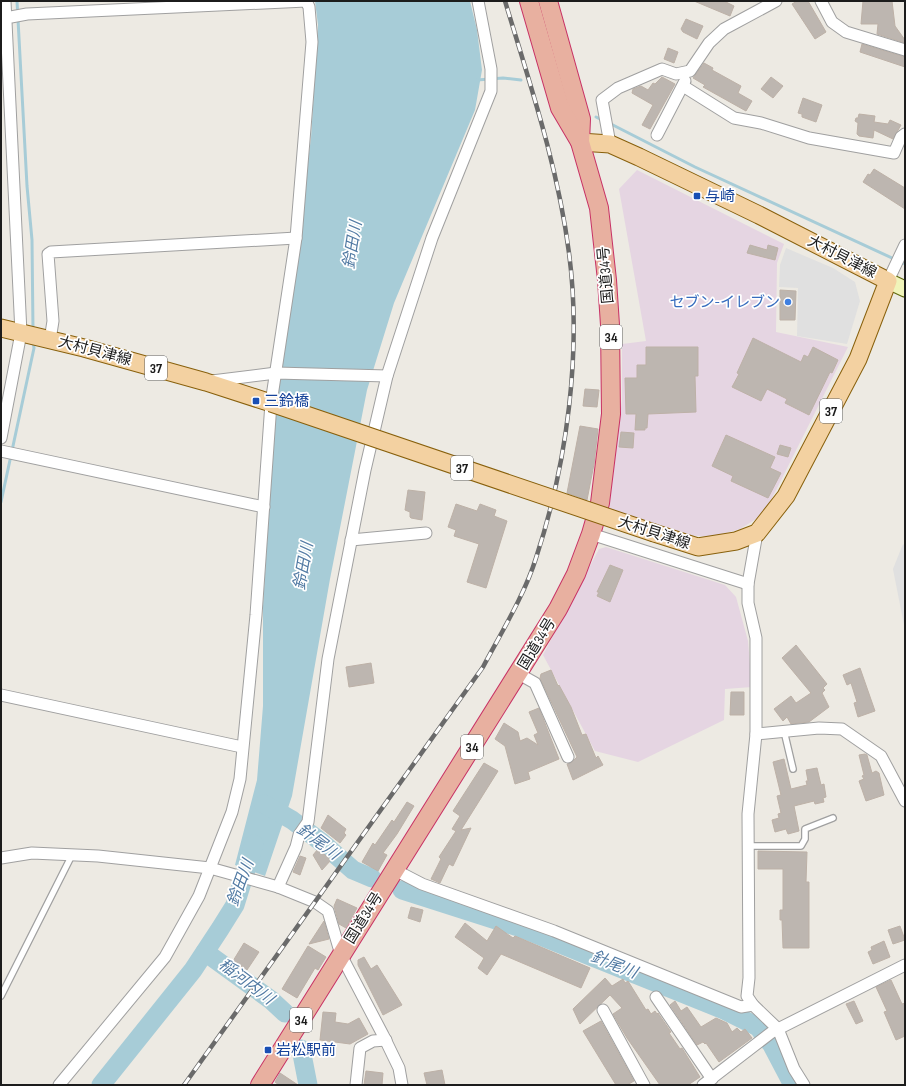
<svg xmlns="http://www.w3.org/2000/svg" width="906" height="1086" font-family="'Sofia Sans Condensed','Noto Sans JP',sans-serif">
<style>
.industrial{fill:#e5d5e2}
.parking{fill:#e0e0e0}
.water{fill:#a7ccd7}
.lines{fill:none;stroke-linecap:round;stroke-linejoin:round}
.stream{stroke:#a7ccd7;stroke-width:3}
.river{stroke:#a7ccd7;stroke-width:19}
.building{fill:#bdb6b0;stroke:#bdb1a7}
.service-casing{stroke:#a0a0a0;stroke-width:8}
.minor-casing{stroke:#a0a0a0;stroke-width:13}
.secondary-casing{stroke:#5f690e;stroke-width:17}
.primary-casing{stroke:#88600c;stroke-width:19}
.trunk-casing{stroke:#c83265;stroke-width:20}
.service{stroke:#fff;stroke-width:5.5}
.minor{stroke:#fff;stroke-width:11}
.secondary{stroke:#f0f4ba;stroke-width:15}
.primary{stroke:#f3d1a1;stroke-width:17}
.trunk{stroke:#e8b0a0;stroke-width:18}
.rail-casing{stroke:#6a6a6a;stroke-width:4.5}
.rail{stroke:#fff;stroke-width:3;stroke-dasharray:9;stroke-linecap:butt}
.primary-bridge-casing{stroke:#88600c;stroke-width:19;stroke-linecap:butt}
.primary-bridge{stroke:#f3d1a1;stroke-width:17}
.transit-dot{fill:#1a4fb4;stroke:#fff;stroke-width:1.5}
.shop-dot{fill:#3f7fe0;stroke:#fff;stroke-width:1.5}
.labels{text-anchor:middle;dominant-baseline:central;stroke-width:3.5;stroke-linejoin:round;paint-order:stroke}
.shield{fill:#fff;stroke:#606060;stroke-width:1}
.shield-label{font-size:14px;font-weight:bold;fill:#1c1c1c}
.transit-label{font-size:15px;fill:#164399;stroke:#fff;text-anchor:start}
.street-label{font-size:15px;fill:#1c1c1c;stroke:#fff}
.shop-label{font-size:15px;fill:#366cbe;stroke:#fff;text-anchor:end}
.water-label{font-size:16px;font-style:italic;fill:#517aa3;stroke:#fff}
</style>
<rect width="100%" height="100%" fill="#edeae3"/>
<g class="industrial">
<polygon points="637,170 784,244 777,263 776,332 848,347 764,514 740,529 712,537 688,535 609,510 622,400 622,344 646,341 619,189"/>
<polygon points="606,547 725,585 736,597 748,641 752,687 725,689 724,720 638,762 595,751 543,655 599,549"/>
</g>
<g class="parking">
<polygon points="786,248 833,268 855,282 860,301 847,344 797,336 798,288 779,287 780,265"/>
<polygon points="903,544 905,546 905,630 893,569"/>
</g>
<polygon class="water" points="315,1 470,1 477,30 482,70 475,110 394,303 367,390 330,579 292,796 265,876 235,865 257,780 263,706 263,606 275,419 311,138 318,25"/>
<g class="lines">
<g class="stream">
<polyline points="17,1 27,186 32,240 33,330"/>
<polyline points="477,80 503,78 521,80"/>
<polyline points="596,117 602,120"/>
<polyline points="609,123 695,167 905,264"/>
<polyline points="1,502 34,348 33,341"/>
</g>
<g class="river">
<polyline points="264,804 292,820 320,841 353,870 372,878"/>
<polyline points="402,890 518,927 724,1010 758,1027 772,1045 793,1085"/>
<polyline points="205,952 271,1000 285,1013"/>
<polyline points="301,1049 308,1085"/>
<polyline points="101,1085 193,970 220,929 235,905 254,844"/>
</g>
</g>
<g class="building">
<polygon points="694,1 724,1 734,6 730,16"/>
<polygon points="797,1 808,1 826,32 815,39 792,4"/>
<polygon points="863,1 892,1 895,26 905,40 905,43 877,34 878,24 861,24"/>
<polygon points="686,19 703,26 697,39 683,32 681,29"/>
<polygon points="862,44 905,57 905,67 860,52"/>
<polygon points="668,48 678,52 674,63 664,59"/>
<polygon points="704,63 713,68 712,70 741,86 738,93 752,101 746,111 703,87 705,85 693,78"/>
<polygon points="662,77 675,84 650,129 642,125 653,105 632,93 633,89 641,86 648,90 653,83 655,84"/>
<polygon points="771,77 783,86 773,98 761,89"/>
<polygon points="803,98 822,105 816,122 802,117 802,114 798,113"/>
<polygon points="859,114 875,116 874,122 888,124 890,120 901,125 893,139 874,130 873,138 859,136 857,134 858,123 855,121 856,118 858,118"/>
<polygon points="874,169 905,188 905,209 863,182 868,174 870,175"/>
<polygon points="750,245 767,250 768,245 778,248 775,260 747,253"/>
<polygon points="780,290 796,291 795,320 780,320"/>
<polygon points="753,338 801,362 804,355 808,357 813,347 838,360 832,373 830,372 809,415 785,403 787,399 767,389 761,401 732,387 739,374 737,373"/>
<polygon points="646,347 698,347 698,376 695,376 696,412 648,414 647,428 645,428 645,430 635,430 636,414 626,414 625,378 637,378 637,365 646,365"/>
<polygon points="585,389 599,390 597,407 583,406"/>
<polygon points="580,426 598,429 594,464 587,500 567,493"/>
<polygon points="621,432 634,433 633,448 619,447"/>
<polygon points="726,435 775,457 770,468 781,473 768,498 731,481 733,476 712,466"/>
<polygon points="780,445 791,448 788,457 777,454"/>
<polygon points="408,490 425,492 422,520 411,518 410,517 410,512 405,510"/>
<polygon points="456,504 477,511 480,504 496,510 494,516 507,521 486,588 467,582 479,544 454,536 456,530 448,527"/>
<polygon points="610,565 623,570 610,602 597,596 599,592 597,592"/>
<polygon points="796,645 827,684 823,688 825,690 822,693 829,707 809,722 791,724 787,717 783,721 774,709 791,696 796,703 811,693 782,658"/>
<polygon points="371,663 374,683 349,687 346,667"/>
<polygon points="860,668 875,711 858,717 854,703 857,702 851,683 847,685 843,675"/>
<polygon points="551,670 558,686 559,685 571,707 582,735 586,734 596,758 598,756 603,765 573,780 567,764 571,763 577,757 540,678 541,674"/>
<polygon points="731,692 744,692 744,715 730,715"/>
<polygon points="539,708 559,759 528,772 530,779 515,784 505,746 495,739 504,723 518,732 520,741 527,738 538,745 534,735 538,733 529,712"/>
<polygon points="865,754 867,755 872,773 876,771 879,773 884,795 866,801 859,781 864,779 862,776 864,775 859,755"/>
<polygon points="784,759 791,789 807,785 806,781 808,781 806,770 817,768 821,785 824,784 826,797 823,798 824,802 815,804 814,801 794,806 799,831 788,834 786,829 775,832 772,820 779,818 778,814 781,813 777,796 781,795 773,762"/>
<polygon points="484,763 498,771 461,830 471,828 453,866 449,864 440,883 431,879 441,859 439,857 456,831 452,829 460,816 453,811"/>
<polygon points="407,802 414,806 397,834 383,853 387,855 378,871 362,862 373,843 375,845 392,820 394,822"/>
<polygon points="328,815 346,829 344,833 346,835 340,843 321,828"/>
<polygon points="318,849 331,860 322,870 313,855"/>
<polygon points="758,851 807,852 806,882 809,882 809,948 783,948 782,920 780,920 780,910 783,910 783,869 758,869"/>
<polygon points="300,856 306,858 300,875 293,872"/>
<polygon points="337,899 357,908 346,928 339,924 334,906"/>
<polygon points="411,907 423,910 420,922 408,918"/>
<polygon points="324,921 329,939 309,944"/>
<polygon points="465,923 487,941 496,926 513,938 515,936 590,968 581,988 501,954 487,975 478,968 484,958 455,937"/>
<polygon points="900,926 905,940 893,944 888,930"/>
<polygon points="884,941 890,957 873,964 868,952 872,950 871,947"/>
<polygon points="244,943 259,952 247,970 233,961"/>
<polygon points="308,946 326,957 318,970 315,968 297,998 282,989"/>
<polygon points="364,957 371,969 377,965 402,1005 383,1015 358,965 358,960"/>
<polygon points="605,978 612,986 623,979 625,983 628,981 646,1010 648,1009 651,1014 655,1011 657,1014 658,1013 671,1032 669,1033 680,1049 682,1048 700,1077 688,1085 660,1085 627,1038 613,1014 622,1008 610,995 580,1024 573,1009"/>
<polygon points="891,980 902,1004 905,1003 905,1036 896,1040 884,1012 887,1011 876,987"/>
<polygon points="675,1001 681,1011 687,1007 701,1027 716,1018 727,1023 732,1032 737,1028 741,1032 745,1029 752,1038 719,1062 706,1043 705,1044 703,1042 697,1045 670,1005"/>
<polygon points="854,1001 863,1021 856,1024 846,1004"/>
<polygon points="323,1012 336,1013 335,1022 348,1024 359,1018 368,1034 350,1044 320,1040"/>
<polygon points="601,1021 634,1081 627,1085 616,1085 583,1031"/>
<polygon points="442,1070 445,1085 427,1085 424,1073"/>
<polygon points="366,1071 383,1073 382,1085 364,1085"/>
<polygon points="280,1073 298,1085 279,1085 275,1082"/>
</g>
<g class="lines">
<g class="service-casing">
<g id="service">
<polyline points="784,731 793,769"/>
<polyline points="748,846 801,846 805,839 805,829 833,818"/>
<polyline points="1,996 72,855"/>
</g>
</g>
<g class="minor-casing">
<g id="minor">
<polyline points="821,1 832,22 846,32 905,50"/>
<polyline points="1,16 11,17 27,14 306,1"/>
<polyline points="683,86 734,118 761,123 809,138 894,153 901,137 905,134"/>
<polyline points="657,135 685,81"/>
<polyline points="610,144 602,100 618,88 662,69 676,74 690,71 709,43 724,29 776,1"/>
<polyline points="888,281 905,245"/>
<polyline points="50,340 53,321 48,254 51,252 296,238"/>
<polyline points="212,381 276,373 387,376"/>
<polyline points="1,438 21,333 5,1"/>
<polyline points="1,451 264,507"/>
<polyline points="757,533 748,584 748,603 756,638 756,734 748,814 749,978 747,996 753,1005 778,1029 794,1069 804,1085"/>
<polyline points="591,534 748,584"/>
<polyline points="351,540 426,533"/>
<polyline points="519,674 535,683 568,757"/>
<polyline points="1,695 242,747"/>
<polyline points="756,734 819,728 842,729 881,756 905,801"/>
<polyline points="1,858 32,853 98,856 210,868 278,887 315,902 328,911 341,955 383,1035 399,1068 402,1085"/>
<polyline points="395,870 422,884 554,931 741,1007 753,1005"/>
<polyline points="278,887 296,847 299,835 308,822 328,659 365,470 387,376 432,238 491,91 491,69 478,1"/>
<polyline points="656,997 712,1079"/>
<polyline points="603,1010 644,1085"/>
<polyline points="59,1085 165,957 199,896 232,812 240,779 256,615 271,403 296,238 312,42 309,7 306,1"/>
<polyline points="356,1085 360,1048 373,1041 386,1040"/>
<polyline points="703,1085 772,1032 905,965"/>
</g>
</g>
<g class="secondary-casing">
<polyline id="secondary" points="888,281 905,289"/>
</g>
<g class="primary-casing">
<g id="primary">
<polyline points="580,142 610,144 639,157 759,215 888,281 858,359 786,496 757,533 736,541 698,547 654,533"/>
<polyline points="1,328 84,348 206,382 271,403"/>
</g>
</g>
<g class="trunk-casing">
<g id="trunk">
<polyline points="548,1 581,119 580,142"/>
<polyline points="260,1085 558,609 576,574 591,534 600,503 611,414 610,325 607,280 599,208 580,142 560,108 529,1"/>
</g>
</g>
<use href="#service" class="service"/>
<use href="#minor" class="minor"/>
<use href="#secondary" class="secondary"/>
<use href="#primary" class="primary"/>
<use href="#trunk" class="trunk"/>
<g class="rail-casing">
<path id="rail" d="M184,1085L483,667C501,633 525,594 536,558C567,464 582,351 569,253C558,167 530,84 505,1"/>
</g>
<use href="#rail" class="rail"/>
<g class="primary-bridge-casing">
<polyline id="primary-bridge" points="271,403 654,533"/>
</g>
<use href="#primary-bridge" class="primary-bridge"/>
</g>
<g class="transit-dot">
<rect x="693" y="192" width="8" height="8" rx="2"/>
<rect x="252" y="397" width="8" height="8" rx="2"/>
<rect x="264" y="1046" width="8" height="8" rx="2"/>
</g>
<circle class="shop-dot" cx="788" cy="302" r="4"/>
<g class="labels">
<g class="shield">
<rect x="600" y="325" width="22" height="24" rx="3"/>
<rect x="145" y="356" width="22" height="24" rx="3"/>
<rect x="820" y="399" width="22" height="24" rx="3"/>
<rect x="451" y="456" width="22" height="24" rx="3"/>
<rect x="461" y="735" width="22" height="24" rx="3"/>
<rect x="290" y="1008" width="22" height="24" rx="3"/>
</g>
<g class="shield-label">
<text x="611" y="337">34</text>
<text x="156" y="368">37</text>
<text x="831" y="411">37</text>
<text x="462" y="468">37</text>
<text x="472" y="747">34</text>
<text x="301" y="1020">34</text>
</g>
<g class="transit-label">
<text x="705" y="196">与崎</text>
<text x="264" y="401">三鈴橋</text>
<text x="276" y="1050">岩松駅前</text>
</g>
<g class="street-label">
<text transform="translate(842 257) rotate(27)">大村貝津線</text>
<text transform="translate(606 275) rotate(-95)">国道34号</text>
<text transform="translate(95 351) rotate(15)">大村貝津線</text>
<text transform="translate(654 533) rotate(18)">大村貝津線</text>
<text transform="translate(537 644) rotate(-59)">国道34号</text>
<text transform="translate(364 918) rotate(-58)">国道34号</text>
</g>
<g class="shop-label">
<text x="780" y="302">セブン-イレブン</text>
</g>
<g class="water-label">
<text transform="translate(353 245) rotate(-81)">鈴田川</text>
<text transform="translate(304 566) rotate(-80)">鈴田川</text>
<text transform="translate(318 842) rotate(37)">針尾川</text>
<text transform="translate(241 883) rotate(-70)">鈴田川</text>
<text transform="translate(614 965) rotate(22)">針尾川</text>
<text transform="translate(246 982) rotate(37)">稲河内川</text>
</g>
</g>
<rect width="906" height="1086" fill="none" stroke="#1c1c1c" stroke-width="4"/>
</svg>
